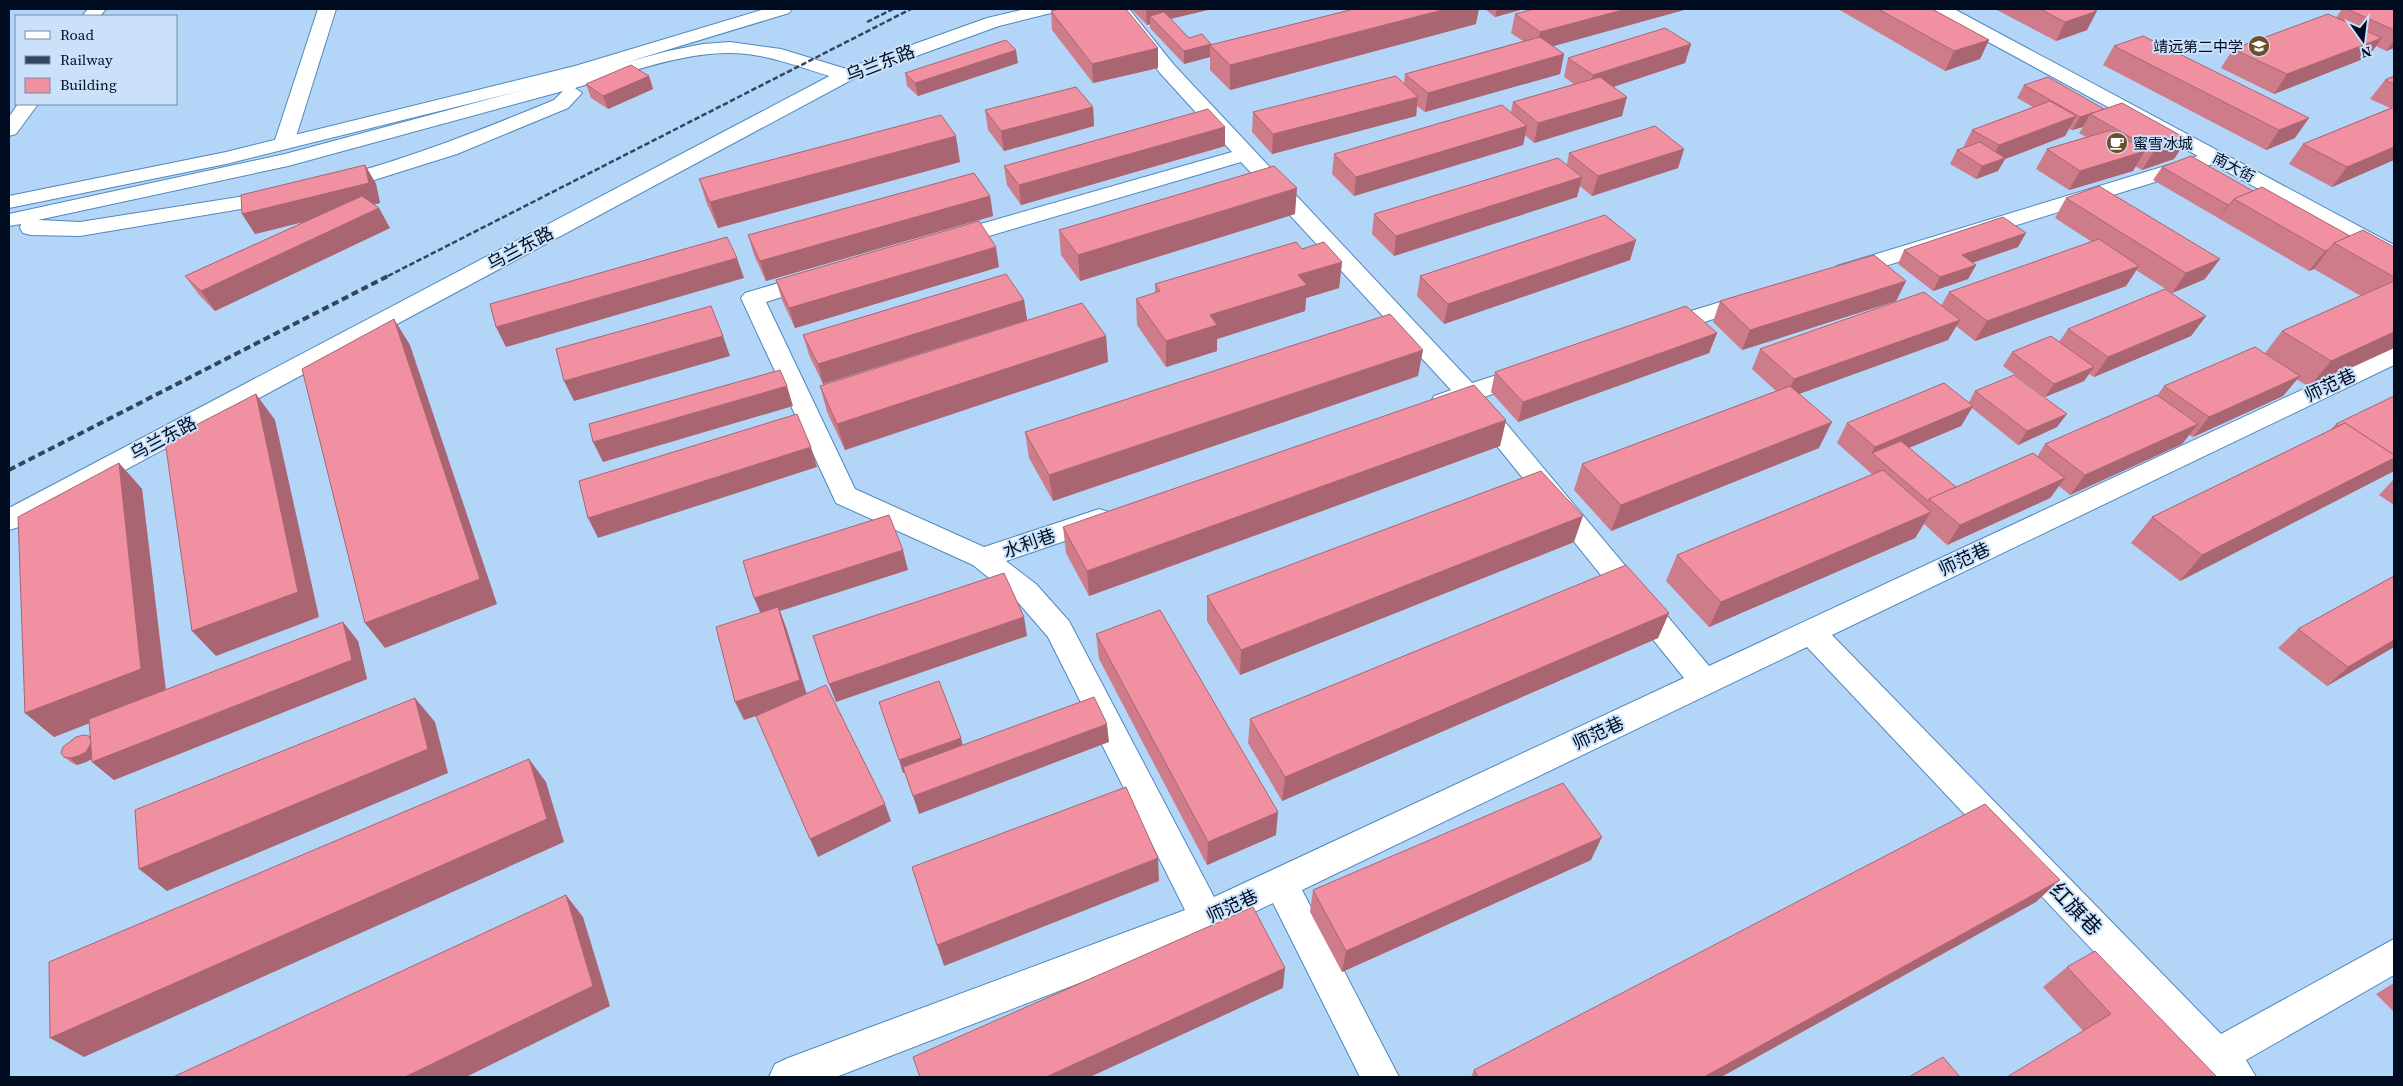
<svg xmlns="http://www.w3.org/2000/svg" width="2403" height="1086" font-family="'Source Serif 4','Noto Sans SC',serif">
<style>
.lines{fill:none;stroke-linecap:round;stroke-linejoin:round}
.minor-casing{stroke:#4f88be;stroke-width:2}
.major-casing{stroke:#4f88be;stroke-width:2}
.minor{fill:#fff;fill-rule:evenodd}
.major{fill:#fff;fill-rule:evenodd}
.rail-far1{stroke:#33465e;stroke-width:2.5;stroke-dasharray:5.5 2.5;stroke-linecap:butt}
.rail{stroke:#33465e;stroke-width:4;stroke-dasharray:7 4;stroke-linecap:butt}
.wall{fill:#cf7c8a}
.shaded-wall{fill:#a96571}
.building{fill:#f190a1;stroke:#a96571}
.labels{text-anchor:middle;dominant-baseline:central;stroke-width:4;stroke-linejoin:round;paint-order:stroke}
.far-poi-label{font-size:15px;fill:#000d21;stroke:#cae1f9;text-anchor:end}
.far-street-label{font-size:15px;fill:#000d21;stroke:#cae1f9}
.street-label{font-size:18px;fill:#000d21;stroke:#cae1f9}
.near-street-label{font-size:21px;fill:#000d21;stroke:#cae1f9}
</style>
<rect width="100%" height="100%" fill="#b2d5f8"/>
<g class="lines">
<g class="minor-casing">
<g id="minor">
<polygon points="88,9 106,9 100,16 82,16"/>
<polygon points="318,9 336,9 294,143 291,147 284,149 277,147 274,143"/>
<polygon points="1111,9 1129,9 1174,65 1472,383 1528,365 1537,367 1540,373 1537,379 1484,397 1709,666 2394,347 2394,365 1832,635 2221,1034 2394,939 2394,975 2246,1060 2256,1077 2212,1077 1807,647 1302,890 1399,1077 1360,1077 1273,903 1219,929 836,1077 769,1077 775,1064 788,1058 1185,910 1048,637 1016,600 973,565 836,503 741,298 745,293 815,272 823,274 826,279 823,284 766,302 855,489 984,547 1099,509 1109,512 1113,519 1109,526 1006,561 1036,584 1069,621 1214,897 1684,678 1463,404 1443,411 1434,408 1431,402 1434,396 1451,390 1241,162 958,245 950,247 942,245 939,240 942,235 1232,152 1160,73"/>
<polygon points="1932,9 1954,9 2394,245 2394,261 2386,259 2213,164 1853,276 1845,278 1837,276 1834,271 1837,266 2198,156 1935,13"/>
<path d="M730,42L781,49L853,71L855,75L853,79L846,81C813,72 781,58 747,54C691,48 629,73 575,88L582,93L568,108L457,154L371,181L334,190L327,188L324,184L327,180C405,160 479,131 554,100L563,91L288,166L38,220L80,222L277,191L284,193L288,197L284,201L277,203L80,236L31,235L23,233L20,228L21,224L9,226V214L285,154L668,51L703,44Z"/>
<polygon points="18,104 38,104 16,134 9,136 9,117"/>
<polygon points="1753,292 1761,294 1765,299 1761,304 1663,335 1655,332 1651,327 1655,322"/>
</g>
</g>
<g class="major-casing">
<g id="major">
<polygon points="765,9 792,9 789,13 588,74 226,164 9,208 9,196 226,152 575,66"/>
<polygon points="1025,9 1054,9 1051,13 999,26 853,79 19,527 9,530 9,508 839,71 987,18"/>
</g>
</g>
<use href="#minor" class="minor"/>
<use href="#major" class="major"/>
<g class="rail-far1">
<polyline points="867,22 893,9"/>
<polyline points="388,276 911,9"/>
</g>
<polyline class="rail" points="9,470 390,275"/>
</g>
<g class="wall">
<polygon points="1131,9 1212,9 1171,19 1189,38 1211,45 1476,24 1230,90 1210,70 1210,57 1184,64 1150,28 1150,24 1147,25"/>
<polygon points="1485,9 1524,9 1495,17"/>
<polygon points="1534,9 1553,46 1564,54 1560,74 1425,112 1417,106 1416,116 1272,154 1252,132 1253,112 1404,83 1405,74 1523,41 1511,33 1515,14"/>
<polygon points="1838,9 1932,9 1989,40 1980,59 1945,71"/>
<polygon points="1995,9 2092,9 2087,30 2056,41"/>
<polygon points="2342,9 2394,9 2394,48 2386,51 2376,46 2368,57 2274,94 2221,68 2233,49 2336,18"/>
<polygon points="1051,11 1158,48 1158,68 1093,83 1052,30"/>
<polygon points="1691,44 1685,63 1613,87 1622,116 1534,143 1525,135 1523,145 1354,196 1332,174 1334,154 1511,112 1513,102 1574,84 1564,77 1568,58"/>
<polygon points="2114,46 2295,138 2266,150 2103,65"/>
<polygon points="1018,63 918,96 907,86 905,73"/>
<polygon points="649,76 653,89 608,109 591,98 586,84"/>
<polygon points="2394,76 2394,160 2332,187 2289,164 2303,144 2390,108 2370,99 2385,80"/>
<polygon points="2024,85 2104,109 2187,139 2174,159 2142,170 2135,166 2133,171 2069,190 2036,169 2047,149 2086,137 2079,133 2083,127 2072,130 2069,129 2065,136 2005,159 1998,171 1976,179 1950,164 1957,150 1963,148 1972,130 2033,107 2017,98"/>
<polygon points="1093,107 1094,126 1004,151 988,130 985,110"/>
<polygon points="1225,146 1021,205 1007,185 1004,166"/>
<polygon points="1684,149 1678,168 1592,196 1580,186 1577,197 1394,256 1372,234 1374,214 1567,164 1569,153"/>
<polygon points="960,162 718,228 707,204 699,179"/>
<polygon points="365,165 376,184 380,203 374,204 390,228 215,311 200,296 185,276 306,221 255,234"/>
<polygon points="2162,167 2253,191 2350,236 2394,247 2394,348 2309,387 2296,379 2283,396 2193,437 2189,435 2182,444 2070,495 2059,486 2050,498 1947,545 1924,524 1915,538 1709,627 1666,581 1677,555 1873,475 1837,443 1847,423 1969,402 1975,391 2057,427 2018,445 1972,408 1961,426 1909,448 1956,487 2037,457 2045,444 2157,396 2164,386 2265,353 2282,331 2361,296 2314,269 2309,271 2153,180"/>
<polygon points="990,196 993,216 766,281 754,255 748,235"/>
<polygon points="2066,198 2205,279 2172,293 2136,270 2126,286 1975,341 1956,326 1948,340 1799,394 1819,448 1611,531 1574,490 1582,464 1776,391 1752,369 1760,349 1941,306 1949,292 2092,242 2055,218"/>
<polygon points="1295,214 1080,281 1061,255 1059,230"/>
<polygon points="1636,240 1630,260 1444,324 1417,296 1420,276"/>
<polygon points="2018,247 1972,263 1976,265 1968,279 1933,291 1898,264 1904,250"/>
<polygon points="1302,249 1342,262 1339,288 1306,298 1305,311 1217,339 1217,351 1166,367 1137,325 1136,299 1155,293 1155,284"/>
<polygon points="999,267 795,328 782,300 776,280"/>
<polygon points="1906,281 1896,301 1742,350 1713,322 1720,301"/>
<polygon points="1024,300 1027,320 823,384 809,355 803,335"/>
<polygon points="2206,316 2191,336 2094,377 2089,374 2084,381 2045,397 2003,366 2012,352 2059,342 2068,329"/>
<polygon points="1717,333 1709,353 1518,422 1491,392 1495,372"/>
<polygon points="1106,336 1108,362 845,450 827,412 820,386"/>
<polygon points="1418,376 1053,501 1029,458 1025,432"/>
<polygon points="1506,420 1500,446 1089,596 1066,553 1063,527"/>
<polygon points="2336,424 2394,471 2180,581 2131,543 2152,517 2330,430"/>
<polygon points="119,463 142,489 166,690 343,622 358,641 367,679 114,780 92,762 92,759 86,762 77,765 72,763 64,757 90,737 90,723 54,737 25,713"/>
<polygon points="2394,479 2394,505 2379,495"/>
<polygon points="1574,542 1240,675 1207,621 1207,596"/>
<polygon points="2394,576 2394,647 2327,686 2278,648 2298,629"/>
<polygon points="1669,613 1658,638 1282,801 1248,743 1250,719"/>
<polygon points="1096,634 1276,835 1207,865 1099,659"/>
<polygon points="1591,860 1342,972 1310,912 1313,890"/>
<polygon points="2036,902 1721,1077 1471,1077 1474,1070"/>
<polygon points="2067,967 2217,1077 2083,1031 2043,987"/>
<polygon points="2394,983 2394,1012 2376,994"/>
</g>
<g class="shaded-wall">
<polygon points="1146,9 1212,9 1156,22 1150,16 1150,24 1147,25"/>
<polygon points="1446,9 1479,9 1476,24 1230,90 1230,65"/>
<polygon points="1497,9 1524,9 1495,17"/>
<polygon points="1626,9 1688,9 1536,51 1540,32"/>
<polygon points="2097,11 2087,30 2056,41 2065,22"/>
<polygon points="2382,38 2368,57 2274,94 2287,74"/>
<polygon points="1989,40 1980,59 1945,71 1954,51"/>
<polygon points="2394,40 2394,48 2386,51"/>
<polygon points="1211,44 1211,46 1210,45 1210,57 1184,64 1184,51"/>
<polygon points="1691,44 1685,63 1589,95 1593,75"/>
<polygon points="1158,48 1158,68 1093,83 1092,64"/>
<polygon points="1016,50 1018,63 918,96 915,83"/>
<polygon points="1564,54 1560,74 1425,112 1428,93"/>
<polygon points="649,76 653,89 608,109 603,96"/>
<polygon points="1418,97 1416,116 1272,154 1273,134"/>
<polygon points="1627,97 1622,116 1534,143 1538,123"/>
<polygon points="1093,107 1094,126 1004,151 1001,131"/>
<polygon points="2090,114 2083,127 2072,130 2080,117"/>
<polygon points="2076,116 2065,136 2005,159 1998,171 1976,179 1982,166 1989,164 1999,145"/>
<polygon points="2309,118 2295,138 2266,150 2279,130"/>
<polygon points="1527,126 1523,145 1354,196 1356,177"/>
<polygon points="1225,127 1225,146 1021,205 1019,185"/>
<polygon points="956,136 960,162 718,228 710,202"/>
<polygon points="2187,139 2174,159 2142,170 2154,151"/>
<polygon points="2394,147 2394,160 2332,187 2347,167"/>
<polygon points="1684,149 1678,168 1592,196 1598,176"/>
<polygon points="2145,151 2133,171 2069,190 2080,171"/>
<polygon points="365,165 376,184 380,203 255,234 242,214"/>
<polygon points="1582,177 1577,197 1394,256 1396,236"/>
<polygon points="1297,188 1295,214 1080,281 1078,255"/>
<polygon points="990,196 993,216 766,281 760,261"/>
<polygon points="2228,205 2229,205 2220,218 2219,219"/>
<polygon points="379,208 390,228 215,311 201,291"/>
<polygon points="2026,233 2018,247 1954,269 1962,255"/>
<polygon points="1636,240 1630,260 1444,324 1448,304"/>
<polygon points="996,247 999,267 795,328 789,308"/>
<polygon points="2329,249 2314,269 2309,271 2325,251"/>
<polygon points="737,258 744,278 506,347 496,327"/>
<polygon points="2220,259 2205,279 2172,293 2186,273"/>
<polygon points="1342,262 1339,288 1306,298 1305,311 1217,339 1217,351 1166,367 1166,341 1210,315 1298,275"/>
<polygon points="1976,265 1968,279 1933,291 1940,277"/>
<polygon points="2139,266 2126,286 1975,341 1987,321"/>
<polygon points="1906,281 1896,301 1742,350 1750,330"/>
<polygon points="1024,300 1027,320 823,384 818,364"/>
<polygon points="2206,316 2191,336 2094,377 2108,357"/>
<polygon points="394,319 410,345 497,604 385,648 365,623"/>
<polygon points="1960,320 1948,340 1785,399 1794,379"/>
<polygon points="2394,332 2394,348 2309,387 2331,361"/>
<polygon points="1717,333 1709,353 1518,422 1523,402"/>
<polygon points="723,336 730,356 574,401 564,381"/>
<polygon points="1106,336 1108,362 845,450 837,424"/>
<polygon points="1423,350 1418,376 1053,501 1049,475"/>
<polygon points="2094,367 2084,381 2045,397 2054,384"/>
<polygon points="2300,376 2283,396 2193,437 2209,417"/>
<polygon points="787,386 793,406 603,462 593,442"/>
<polygon points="256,394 275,420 319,617 216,656 192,631"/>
<polygon points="1973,406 1961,426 1880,460 1872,453 1864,467 1875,447"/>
<polygon points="2067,414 2057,427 2018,445 2027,431"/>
<polygon points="1506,420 1500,446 1089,596 1087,571"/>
<polygon points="1832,422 1819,448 1611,531 1621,505"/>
<polygon points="2198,424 2182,444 2070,495 2085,475"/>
<polygon points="811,447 817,467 598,538 588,518"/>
<polygon points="2394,458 2394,471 2180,581 2202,555"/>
<polygon points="119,463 142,489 166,693 54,737 25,713"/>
<polygon points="2065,478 2050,498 1947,545 1960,525"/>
<polygon points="1931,512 1915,538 1709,627 1721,602"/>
<polygon points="1583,516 1574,542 1240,675 1241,650"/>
<polygon points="903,550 908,570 780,611 786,627 808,698 744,720 735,702 762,617 754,598"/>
<polygon points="1669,613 1658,638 1282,801 1285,777"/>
<polygon points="1024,617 1027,636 836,702 829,684"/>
<polygon points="343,622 358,641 367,679 114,780 92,762"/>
<polygon points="2394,640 2394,647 2327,686 2348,667"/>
<polygon points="415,698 435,722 448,773 167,891 139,869"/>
<polygon points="1107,724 1109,742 919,814 913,796"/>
<polygon points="961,738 964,750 903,773 899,760"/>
<polygon points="92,740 93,758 86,762 77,765 70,758"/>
<polygon points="529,759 546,782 564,842 84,1057 50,1038"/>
<polygon points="885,804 891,821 818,857 810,839"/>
<polygon points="1278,812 1276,835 1207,865 1208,842"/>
<polygon points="1602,837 1591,860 1342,972 1346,951"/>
<polygon points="1158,858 1159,881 944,966 937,945"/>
<polygon points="2060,880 2036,902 1721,1077 1704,1077"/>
<polygon points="566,895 583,917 610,1006 466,1077 405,1077"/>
<polygon points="1285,968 1283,988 1090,1077 1046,1077"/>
</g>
<g class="building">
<polygon points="1058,9 1126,9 1158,48 1092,64 1051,11"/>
<polygon points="1354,9 1446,9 1230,65 1210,45"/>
<polygon points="1534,9 1626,9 1540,32 1515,14"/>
<polygon points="1878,9 1932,9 1989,40 1954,51"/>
<polygon points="2040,9 2092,9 2097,11 2065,22"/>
<polygon points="2347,9 2394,9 2394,30"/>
<polygon points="1164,12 1189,38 1202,34 1211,44 1184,51 1150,16"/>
<polygon points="2328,14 2382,38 2287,74 2233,49"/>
<polygon points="1665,28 1691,44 1593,75 1568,58"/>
<polygon points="2143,36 2309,118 2279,130 2114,46"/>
<polygon points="1540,37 1564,54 1428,93 1405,74"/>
<polygon points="1006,40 1016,50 915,83 905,73"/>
<polygon points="631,65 649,76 603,96 586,84"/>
<polygon points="1396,76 1418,97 1273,134 1253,112"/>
<polygon points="2394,76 2394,84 2385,80"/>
<polygon points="1600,77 1627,97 1538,123 1513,102"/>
<polygon points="2048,77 2104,109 2080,117 2024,85"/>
<polygon points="1076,87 1093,107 1001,131 985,110"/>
<polygon points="2050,101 2076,116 1999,145 1972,130"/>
<polygon points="2122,103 2187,139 2154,151 2090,114"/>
<polygon points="1502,105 1527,126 1356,177 1334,154"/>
<polygon points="2394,107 2394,147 2347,167 2303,144"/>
<polygon points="1208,109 1225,127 1019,185 1004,166"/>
<polygon points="941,115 956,136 710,202 699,179"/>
<polygon points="1655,126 1684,149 1598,176 1569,153"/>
<polygon points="2111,130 2145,151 2080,171 2047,149"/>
<polygon points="1980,142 2005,158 1982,166 1957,150"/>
<polygon points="2191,156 2253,191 2234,199 2229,205 2228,205 2162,167"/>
<polygon points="1558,158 1582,177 1396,236 1374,214"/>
<polygon points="365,165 369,183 242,214 241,195"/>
<polygon points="1274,166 1297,188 1078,255 1059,230"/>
<polygon points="974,173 990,196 760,261 748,235"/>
<polygon points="2099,186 2220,259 2186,273 2066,198"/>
<polygon points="2262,187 2350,236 2334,243 2329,249 2325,251 2234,199"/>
<polygon points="362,196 379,208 201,291 185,276"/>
<polygon points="1605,215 1636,240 1448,304 1420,276"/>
<polygon points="2003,217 2026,233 1962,255 1976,265 1940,277 1904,250"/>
<polygon points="979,221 996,247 789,308 776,280"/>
<polygon points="2363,230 2394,247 2394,277 2334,243"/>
<polygon points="727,237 737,258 496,327 490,304"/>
<polygon points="2099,239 2139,266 1987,321 1949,292"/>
<polygon points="1296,242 1302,249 1324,242 1342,262 1298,275 1307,285 1210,315 1217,325 1166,341 1136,299 1160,291 1155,284"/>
<polygon points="1874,255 1906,281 1750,330 1720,301"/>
<polygon points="1006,274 1024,300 818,364 803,335"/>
<polygon points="2394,281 2394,332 2331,361 2282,331"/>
<polygon points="2165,289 2206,316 2108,357 2068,329"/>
<polygon points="1924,292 1960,320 1794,379 1760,349"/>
<polygon points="1082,303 1106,336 837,424 820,386"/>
<polygon points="711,306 723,336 564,381 556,349"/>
<polygon points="1686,306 1717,333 1523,402 1495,372"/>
<polygon points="1390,314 1423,350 1049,475 1025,432"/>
<polygon points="394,319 480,579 365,623 302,369"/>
<polygon points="2051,336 2094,367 2054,384 2012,352"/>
<polygon points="2255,347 2300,376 2209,417 2164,386"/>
<polygon points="780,370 787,386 593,442 589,424"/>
<polygon points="2014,375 2067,414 2027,431 1975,391"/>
<polygon points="1944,383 1973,406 1875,447 1847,423"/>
<polygon points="1474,385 1506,420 1087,571 1063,527"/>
<polygon points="1790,386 1832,422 1621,505 1582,464"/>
<polygon points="256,394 298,592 192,631 165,441"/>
<polygon points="2157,395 2198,424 2085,475 2045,444"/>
<polygon points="2394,396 2394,455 2345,423 2338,426 2336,424"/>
<polygon points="797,414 811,447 588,518 579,481"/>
<polygon points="2345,423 2394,455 2394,458 2202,555 2152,517"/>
<polygon points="1901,441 1956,487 1929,499 1928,501 1872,453"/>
<polygon points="2033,453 2065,478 1960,525 1929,499"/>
<polygon points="119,463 141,669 25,713 18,517"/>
<polygon points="1883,470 1931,512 1721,602 1677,555"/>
<polygon points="1541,471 1583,516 1241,650 1207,596"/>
<polygon points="889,515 903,550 754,598 743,561"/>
<polygon points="1626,565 1669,613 1285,777 1250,719"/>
<polygon points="1004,573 1024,617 829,684 813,636"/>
<polygon points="2394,576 2394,640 2348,667 2298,629"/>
<polygon points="778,607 800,680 735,702 716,627"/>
<polygon points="1160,610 1278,812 1208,842 1096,634"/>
<polygon points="343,622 352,660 92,762 89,719"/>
<polygon points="939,681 961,738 899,760 879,702"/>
<polygon points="826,685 885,804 810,839 756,716"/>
<polygon points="1094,697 1107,724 913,796 903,767"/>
<polygon points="415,698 428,749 139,869 135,810"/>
<polygon points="84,735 89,736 90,738 91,743 86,752 78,756 70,758 64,757 61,753 63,747 76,737"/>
<polygon points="529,759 547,819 50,1038 49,962"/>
<polygon points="1563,783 1602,837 1346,951 1313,890"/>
<polygon points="1126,787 1158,858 937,945 912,867"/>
<polygon points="1985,804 2060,880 1704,1077 1478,1077 1474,1070"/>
<polygon points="566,895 593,986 405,1077 173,1077"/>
<polygon points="1253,907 1285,968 1046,1077 920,1077 913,1057"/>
<polygon points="2095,951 2217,1077 2007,1077 2111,1014 2067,967"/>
<polygon points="1943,1057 1960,1077 1909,1077"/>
</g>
<defs>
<g id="school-disc" transform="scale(1.125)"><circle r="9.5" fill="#704e26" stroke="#cae1f9"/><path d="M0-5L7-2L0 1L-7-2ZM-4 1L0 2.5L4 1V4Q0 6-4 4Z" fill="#fff"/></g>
<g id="cafe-disc" transform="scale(1.125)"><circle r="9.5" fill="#704e26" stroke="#cae1f9"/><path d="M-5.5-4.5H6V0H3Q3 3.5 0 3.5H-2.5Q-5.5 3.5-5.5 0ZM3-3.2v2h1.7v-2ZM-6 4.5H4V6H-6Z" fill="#fff"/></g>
</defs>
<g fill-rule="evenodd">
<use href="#school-disc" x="2259" y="46"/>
<use href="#cafe-disc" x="2117" y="143"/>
</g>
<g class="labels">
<g class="far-poi-label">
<text x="2243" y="46">靖远第二中学</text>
<text x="2133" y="143" text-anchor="start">蜜雪冰城</text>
</g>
<g class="far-street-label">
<text transform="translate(2234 167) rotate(28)">南大街</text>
</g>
<g class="street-label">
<text transform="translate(880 63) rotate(-21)">乌兰东路</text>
<text transform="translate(520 248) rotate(-28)">乌兰东路</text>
<text transform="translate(2330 385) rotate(-25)">师范巷</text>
<text transform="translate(163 438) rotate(-28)">乌兰东路</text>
<text transform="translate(1029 543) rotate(-19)">水利巷</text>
<text transform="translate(1964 559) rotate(-25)">师范巷</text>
<text transform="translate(1598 733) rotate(-25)">师范巷</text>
<text transform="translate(1232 906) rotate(-25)">师范巷</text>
</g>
<g class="near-street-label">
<text transform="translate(2076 909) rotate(46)">红旗巷</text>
</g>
</g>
<rect width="2403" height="1086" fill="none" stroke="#000d21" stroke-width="20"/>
<rect x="15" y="15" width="162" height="90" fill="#cae1f9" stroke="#798ca3"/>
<rect x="25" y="31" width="25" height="8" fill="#ffffff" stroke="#798ca3"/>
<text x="60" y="40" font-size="15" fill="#000d21">Road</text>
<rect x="25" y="56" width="25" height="8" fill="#33465e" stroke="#798ca3"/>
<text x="60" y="65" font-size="15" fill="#000d21">Railway</text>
<rect x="25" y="78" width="25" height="15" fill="#f190a1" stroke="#798ca3"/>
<text x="60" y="90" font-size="15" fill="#000d21">Building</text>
<g transform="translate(2363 40) rotate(166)" stroke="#cae1f9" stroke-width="4" paint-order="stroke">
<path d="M0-4L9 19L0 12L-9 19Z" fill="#000d21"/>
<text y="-8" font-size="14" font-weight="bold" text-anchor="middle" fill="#000d21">N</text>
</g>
</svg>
